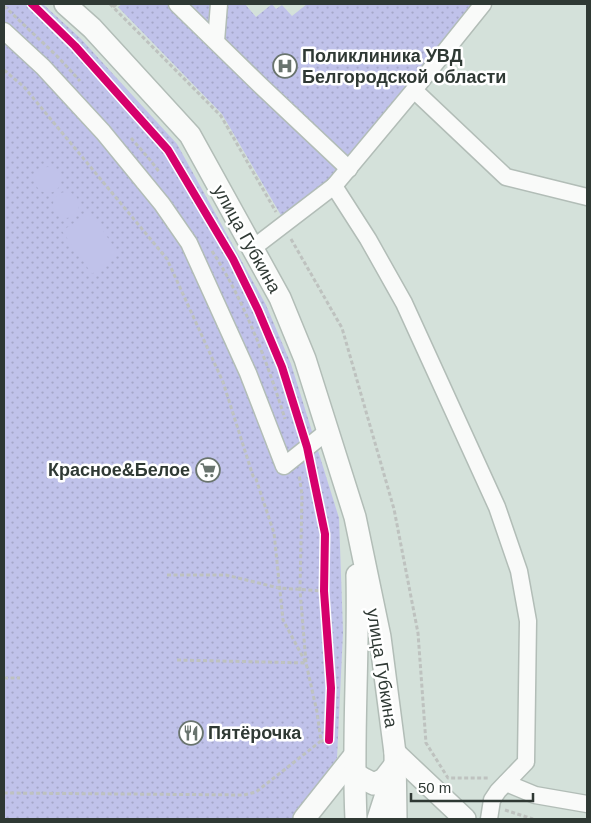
<svg xmlns="http://www.w3.org/2000/svg" width="591" height="823" font-family="Helvetica,sans-serif">
<style>
.grass{fill:url(#grass-dots)}
.green{fill:#c0c2ea}
.lines{fill:none;stroke-linecap:round;stroke-linejoin:round}
.minor-casing{stroke:#b2bdb7;stroke-width:19}
.major-casing{stroke:#b2bdb7;stroke-width:24}
.path{stroke:#bec2bf;stroke-width:3;stroke-dasharray:4 2.5;stroke-linecap:butt}
.minor{stroke:#f9faf9;stroke-width:16}
.major{stroke:#f9faf9;stroke-width:21}
.cycleway-casing{stroke:#fff;stroke-width:11}
.cycleway{stroke:#d6006c;stroke-width:8}
.labels{text-anchor:middle;dominant-baseline:central;stroke-width:5;stroke-linejoin:round;paint-order:stroke}
.poi-label{font-size:18px;font-weight:bold;fill:#2f3934;stroke:#fff;text-anchor:start}
.street-label{font-size:18px;fill:#2f3934;stroke:#fff}
</style>
<defs>
<pattern id="grass-dots" width="8" height="8" patternUnits="userSpaceOnUse" patternTransform="scale(1.25)"><rect width="8" height="8" fill="#c0c2ea"/><path d="M2 2h.1M6 6h.1" fill="none" stroke="#a5a7c9" stroke-width="1.8" stroke-linecap="round"/></pattern>
</defs>
<rect width="100%" height="100%" fill="#d4e1da"/>
<g class="grass">
<polygon points="4,4 43,4 81,39 177,144 266,305 291,364 339,518 343,632 337,758 291,819 4,819"/>
<polygon points="122,4 168,4 341,167 332,179 282,217 222,114 118,7"/>
<polygon points="183,4 215,4 213,32"/>
<polygon points="222,4 245,4 256,17 272,4 276,9 282,5 292,16 307,4 472,4 345,161 219,40"/>
</g>
<g class="green">
<circle cx="48" cy="180" r="13"/>
<circle cx="66" cy="205" r="13"/>
<polygon points="90,212 119,254 92,274 62,231"/>
</g>
<g class="lines">
<g class="minor-casing">
<g id="minor">
<polyline points="177,4 260,85 349,169"/>
<polyline points="4,31 43,67 103,132 162,204 189,243 248,373 284,466 329,430"/>
<polyline points="216,41 219,4"/>
<polyline points="414,90 506,177 587,197"/>
<polyline points="334,186 368,239 404,303 497,507 519,571 528,621 526,762 498,791 492,800 489,819"/>
<polyline points="253,248 334,186 414,90 483,4"/>
<polyline points="506,783 535,795 587,804"/>
</g>
</g>
<g class="major-casing">
<g id="major">
<polyline points="65,4 92,28 190,135 280,298 305,359 355,517 380,637 395,753 396,819"/>
<polyline points="395,753 465,819"/>
<polyline points="353,772 364,779 374,784 384,779 394,766"/>
<polyline points="304,819 354,756"/>
<path d="M356,819C352,738 359,657 357,575"/>
<polyline points="378,819 388,788"/>
</g>
</g>
<g class="path">
<polyline points="110,4 221,116 276,212"/>
<polyline points="4,6 58,57 80,81"/>
<polyline points="113,7 117,4"/>
<polyline points="4,70 24,87 167,259 223,382 253,476 256,479 274,533 283,620 306,663 317,712 321,741 256,792 244,795 4,793"/>
<polyline points="131,138 151,161 160,173"/>
<polyline points="291,239 342,328 394,509 418,633 426,743 448,778 488,778"/>
<path d="M212,251C244,300 268,364 285,419"/>
<polyline points="167,575 226,575 279,588 324,591"/>
<polyline points="177,660 306,663 300,590 302,495 299,474"/>
<polyline points="4,678 20,678"/>
<polyline points="321,741 329,740"/>
<polyline points="505,810 533,819"/>
</g>
<use href="#minor" class="minor"/>
<use href="#major" class="major"/>
<g class="cycleway-casing">
<polyline id="cycleway" points="32,4 75,46 168,150 233,259 258,310 282,367 307,447 325,534 324,591 331,688 329,740"/>
</g>
<use href="#cycleway" class="cycleway"/>
</g>
<defs>
<g id="hospital-ring" transform="scale(1.25)"><circle r="9.5" fill="#fff" stroke="#69746e" stroke-width="1.5"/><path d="M-5-5h3v3.5h4V-5h3V5h-3V1.5h-4V5h-3Z" fill="#69746e"/></g>
<g id="supermarket-ring" transform="scale(1.25)"><circle r="9.5" fill="#fff" stroke="#69746e" stroke-width="1.5"/><path d="M-6-5.5h2.5l.6 2H6L4.5 2H-2.5L-4.4-4H-6ZM-1.5 3.2a1.3 1.3 0 1 0 .1 0ZM3 3.2a1.3 1.3 0 1 0 .1 0Z" fill="#69746e"/></g>
<g id="restaurant-ring" transform="scale(1.25)"><circle r="9.5" fill="#fff" stroke="#69746e" stroke-width="1.5"/><path d="M-5-6h1v4h1v-4h1v4h1v-4h1v5L-1.5 .5V6h-2V.5L-5-1ZM5-6V6H3V1.5H1.5Q1.5-4 5-6Z" fill="#69746e"/></g>
</defs>
<g fill-rule="evenodd">
<use href="#hospital-ring" x="285" y="66"/>
<use href="#supermarket-ring" x="208" y="470"/>
<use href="#restaurant-ring" x="191" y="733"/>
</g>
<g class="labels">
<g class="poi-label">
<text x="302" y="56">Поликлиника УВД<tspan x="302" dy="21">Белгородской области</tspan></text>
<text x="190" y="470" text-anchor="end">Красное&amp;Белое</text>
<text x="208" y="733">Пятёрочка</text>
</g>
<g class="street-label">
<text transform="translate(247 239) rotate(61)">улица Губкина</text>
<text transform="translate(382 668) rotate(81)">улица Губкина</text>
</g>
</g>
<rect width="591" height="823" fill="none" stroke="#2f3934" stroke-width="10"/>
<path d="M411 793v8h122v-8" fill="none" stroke="#2f3934" stroke-width="2.5"/>
<text x="418" y="793" font-size="15" fill="#2f3934" stroke="#ffffff" stroke-width="4" paint-order="stroke">50 m</text>
</svg>
